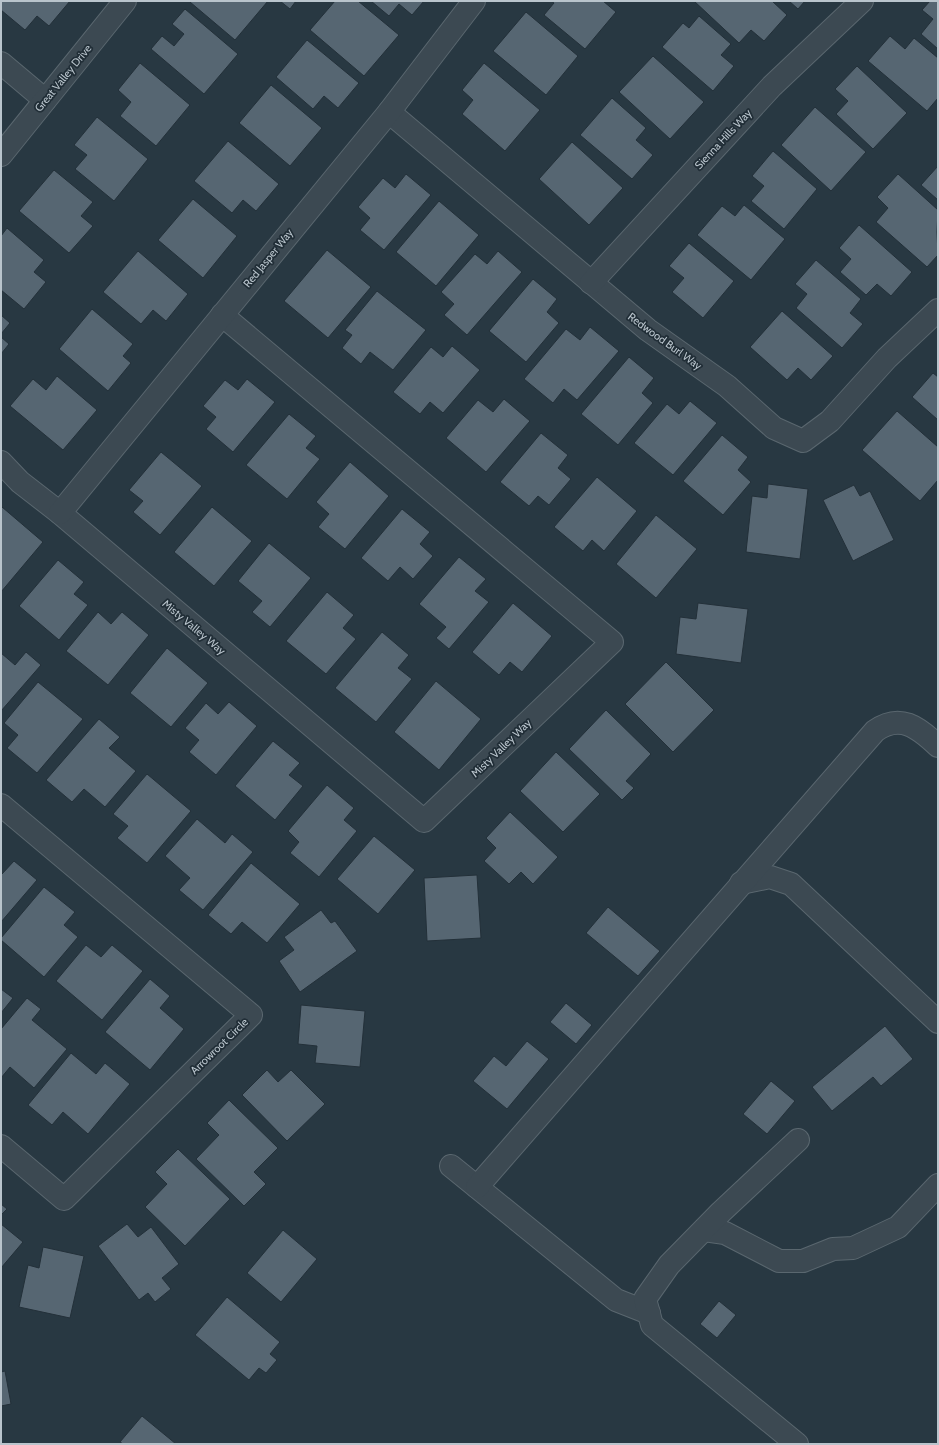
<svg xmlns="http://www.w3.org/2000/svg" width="939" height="1445" font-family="Cabin,sans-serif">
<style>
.building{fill:#566672;stroke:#233039}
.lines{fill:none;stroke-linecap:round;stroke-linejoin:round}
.minor-casing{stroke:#5a676f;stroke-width:24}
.minor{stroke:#3c4952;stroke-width:22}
.labels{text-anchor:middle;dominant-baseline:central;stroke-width:3.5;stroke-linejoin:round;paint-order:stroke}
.street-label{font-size:11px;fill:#b9c4cc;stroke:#212e37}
</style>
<rect width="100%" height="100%" fill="#283842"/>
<g class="building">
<polygon points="1,1 70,1 49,26 37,16 25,30 1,10"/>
<polygon points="191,1 268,1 235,40 190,2"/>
<polygon points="280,1 296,1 290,9"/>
<polygon points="335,1 358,1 399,35 364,76 310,30"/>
<polygon points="371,1 424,1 412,15 399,4 389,16"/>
<polygon points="551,1 603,1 616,12 585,49 544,15 554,3"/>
<polygon points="694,1 772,1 787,15 764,41 751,30 739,43"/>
<polygon points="789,1 805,1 798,9"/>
<polygon points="930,1 938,1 938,49 921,34 933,19 922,10"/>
<polygon points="185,9 238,54 204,94 151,49 162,36 174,46 184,34 172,24"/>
<polygon points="526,12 578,56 546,95 493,51"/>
<polygon points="699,16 731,44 721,55 734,66 713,91 662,47 683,23 689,28"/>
<polygon points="890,36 905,49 914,38 938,58 938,98 927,111 868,61"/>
<polygon points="307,40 359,83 338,108 324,96 313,109 276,77"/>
<polygon points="653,56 704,102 670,139 619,92"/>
<polygon points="140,63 190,105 156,146 120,116 131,102 118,90"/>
<polygon points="484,63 540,110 505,151 462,114 473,100 462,90"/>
<polygon points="857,66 907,113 873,149 836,114 848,101 835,89"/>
<polygon points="271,85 322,128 290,166 239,123"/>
<polygon points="612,98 646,128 636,140 653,155 632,179 580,135"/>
<polygon points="815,107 866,152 831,191 781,145"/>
<polygon points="97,117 148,159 114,201 75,169 87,155 74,145"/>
<polygon points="228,141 279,184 256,211 243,200 232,213 194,181"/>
<polygon points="572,142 623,188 589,225 539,179"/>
<polygon points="773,151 817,189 784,229 751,201 764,186 752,176"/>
<polygon points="938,166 938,200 921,185"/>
<polygon points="54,170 93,202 81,216 93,226 69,253 19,211"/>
<polygon points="406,174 431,195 384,250 360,230 370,218 358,207 383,178 395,188"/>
<polygon points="898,174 938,210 937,232 938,255 927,267 876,222 888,208 877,197"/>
<polygon points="193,199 237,236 203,278 158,240"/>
<polygon points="439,201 479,235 436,286 396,252"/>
<polygon points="744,205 785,239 751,280 697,235 722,206 735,216"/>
<polygon points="859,225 912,272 891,296 877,284 866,295 840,272 851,259 839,248"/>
<polygon points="7,228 44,260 34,272 46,282 24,309 1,290 1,236"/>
<polygon points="689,243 734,281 703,318 672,292 684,278 669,266"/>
<polygon points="327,250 371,287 328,338 284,301"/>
<polygon points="138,251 188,294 166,321 153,310 141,324 103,292"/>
<polygon points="498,251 522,272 467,335 444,315 454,304 441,292 475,254 487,264"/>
<polygon points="816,260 861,299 850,313 863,324 842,348 796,308 807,294 795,284"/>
<polygon points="533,279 557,299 547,312 559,323 526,362 489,331"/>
<polygon points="377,291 426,330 393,370 370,352 361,364 342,348 352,335 345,330"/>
<polygon points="92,309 133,344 123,356 131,363 108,391 59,349"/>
<polygon points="782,311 833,356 811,380 798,368 787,380 750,347"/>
<polygon points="1,315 10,323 1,334"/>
<polygon points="590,327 619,351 577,400 564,389 553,403 524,379 566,329 580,340"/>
<polygon points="1,337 9,344 1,354"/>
<polygon points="452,346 480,370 443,413 430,402 420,414 393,392 431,347 443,357"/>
<polygon points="629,357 654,378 642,393 653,403 618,445 581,414"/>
<polygon points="933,373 938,377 938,420 912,397"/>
<polygon points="57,376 97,410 63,450 10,406 33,379 46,390"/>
<polygon points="247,379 275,402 233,452 206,429 216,417 203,406 225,380 238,390"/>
<polygon points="504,399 530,421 486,472 446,438 478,400 493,412"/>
<polygon points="690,401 717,423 673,475 634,443 667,404 679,414"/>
<polygon points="897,411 938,447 938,480 920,501 862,450"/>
<polygon points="289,414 316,436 306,448 320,459 287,499 246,465"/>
<polygon points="541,433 568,455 558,468 571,479 549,505 538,496 529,506 500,482"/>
<polygon points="722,435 748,457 738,470 751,482 723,515 683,481"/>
<polygon points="161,452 202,486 160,535 133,512 143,501 129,490"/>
<polygon points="350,462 389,496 345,549 318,527 329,514 316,502"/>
<polygon points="597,477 637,511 604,551 592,540 583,551 554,527"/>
<polygon points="768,484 808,489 800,559 746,552 752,496 767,498"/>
<polygon points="854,485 860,496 870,491 894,540 853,561 823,500"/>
<polygon points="2,507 43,542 1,592 1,509"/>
<polygon points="212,507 252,541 214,586 174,552"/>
<polygon points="402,509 430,532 420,544 433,556 413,579 400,567 388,581 361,558"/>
<polygon points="656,515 697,549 656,598 616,564"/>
<polygon points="269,543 311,578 270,627 252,612 262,601 238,581"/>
<polygon points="459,557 486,579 475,591 489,602 449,649 436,638 446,627 419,604"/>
<polygon points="58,560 84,582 74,594 88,605 59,640 19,606"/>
<polygon points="327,592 354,615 343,628 356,639 326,674 286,641"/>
<polygon points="513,603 552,636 522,672 510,662 499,675 472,652"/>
<polygon points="698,603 748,609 741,663 676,654 680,617 696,619"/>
<polygon points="98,612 111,624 122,612 149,635 108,685 66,651"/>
<polygon points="382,632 409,655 398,668 412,679 376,722 335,688"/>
<polygon points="167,648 208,683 171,727 130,693"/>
<polygon points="26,652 41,665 1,711 1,653 15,665"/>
<polygon points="666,662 714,710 673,752 625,704"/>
<polygon points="436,681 481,719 439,770 394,732"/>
<polygon points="38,682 83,719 37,773 7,748 18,735 4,723"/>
<polygon points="229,702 257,726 216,775 189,752 199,740 185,728 206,703 218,714"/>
<polygon points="606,710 651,754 626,781 634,788 622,800 569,749"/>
<polygon points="99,719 120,737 109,748 136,771 105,807 84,789 72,802 46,780"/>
<polygon points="273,741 300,763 289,775 303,786 275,820 235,786"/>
<polygon points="556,752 600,794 563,832 520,791"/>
<polygon points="147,774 191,811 147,863 117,838 128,826 113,814"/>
<polygon points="327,785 354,808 344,820 357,831 319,877 290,853 299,842 288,831"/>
<polygon points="510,812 558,857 533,884 521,872 509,884 484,861 496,848 486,838"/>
<polygon points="197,819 225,843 232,834 253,852 203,910 179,890 190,878 165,856"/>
<polygon points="374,836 415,870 378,914 337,879"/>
<polygon points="14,861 37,880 1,922 1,873 2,874"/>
<polygon points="251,863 300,904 267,943 242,922 231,934 208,915"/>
<polygon points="477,875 481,938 427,941 424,878"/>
<polygon points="44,887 75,912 64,925 78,937 44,977 1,940 1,938"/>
<polygon points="608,907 660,951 638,976 586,933"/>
<polygon points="321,910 331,923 335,921 357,951 300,992 279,961 294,950 284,937"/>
<polygon points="86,945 101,957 112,945 143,971 102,1020 56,981"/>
<polygon points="150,979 170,996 160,1008 184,1029 150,1070 105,1032"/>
<polygon points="1,989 13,998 1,1013"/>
<polygon points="27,998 41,1009 32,1020 67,1049 34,1088 10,1067 1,1078 1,1029"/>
<polygon points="566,1003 592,1025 576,1044 550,1022"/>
<polygon points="301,1005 365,1011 360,1067 315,1063 317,1046 298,1044"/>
<polygon points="885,1026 913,1059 881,1086 873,1077 832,1111 812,1087"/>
<polygon points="527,1041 549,1059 507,1109 473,1081 494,1056 506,1066"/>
<polygon points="71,1053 96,1074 105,1063 130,1084 88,1134 63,1112 52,1125 28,1105"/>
<polygon points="267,1070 278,1082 291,1070 325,1104 287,1141 242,1095"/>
<polygon points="771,1081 795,1101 767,1134 743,1114"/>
<polygon points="229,1100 278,1148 254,1172 266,1184 244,1206 196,1159 219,1135 207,1123"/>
<polygon points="178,1149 230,1199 185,1246 145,1207 167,1184 155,1172"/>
<polygon points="1,1204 7,1209 1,1215"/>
<polygon points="1,1224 23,1242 1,1268"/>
<polygon points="127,1224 138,1237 151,1227 179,1264 162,1278 171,1289 155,1302 148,1293 139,1300 98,1246"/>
<polygon points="283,1230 317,1259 281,1302 247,1273"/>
<polygon points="43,1247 84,1256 70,1318 19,1307 28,1265 39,1268"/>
<polygon points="227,1297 280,1342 270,1354 277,1360 266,1373 259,1368 249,1380 195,1335"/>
<polygon points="719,1301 736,1315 717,1338 700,1324"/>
<polygon points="5,1371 11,1404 1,1406 1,1372"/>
<polygon points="142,1416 176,1444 123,1444 120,1442"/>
</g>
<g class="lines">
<g class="minor-casing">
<g id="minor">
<polyline points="1,63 45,100"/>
<polyline points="389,112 648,330 727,386 774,428 803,441 830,421 887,358 938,310"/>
<polyline points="1,155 125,1"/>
<polyline points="591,283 772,86 862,1"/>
<polyline points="1,462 20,482 60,513 424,821 612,642 222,315"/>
<polyline points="60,513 389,112 474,1"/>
<polyline points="1,805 251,1015 64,1199 1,1146"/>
<polyline points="741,883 770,877 791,884 938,1022"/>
<polyline points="451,1166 616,1300 649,1313"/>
<path d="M477,1187L875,731C900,713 918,727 938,746"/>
<polyline points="704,1230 725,1233 779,1261 803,1261 833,1249 853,1248 898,1227 938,1185"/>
<polyline points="797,1444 652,1325 645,1299 669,1265 721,1212 798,1140"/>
</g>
</g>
<use href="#minor" class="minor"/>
</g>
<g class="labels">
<g class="street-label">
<text transform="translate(63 78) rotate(-51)">Great Valley Drive</text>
<text transform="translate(723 139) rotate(-47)">Sienna Hills Way</text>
<text transform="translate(268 258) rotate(-51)">Red Jasper Way</text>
<text transform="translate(665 341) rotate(36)">Redwood Burl Way</text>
<text transform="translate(194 627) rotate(40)">Misty Valley Way</text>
<text transform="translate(501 748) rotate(-44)">Misty Valley Way</text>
<text transform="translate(219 1046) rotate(-44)">Arrowroot Circle</text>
</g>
</g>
<rect width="939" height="1445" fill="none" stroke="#b9c4cc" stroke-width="4"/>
</svg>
